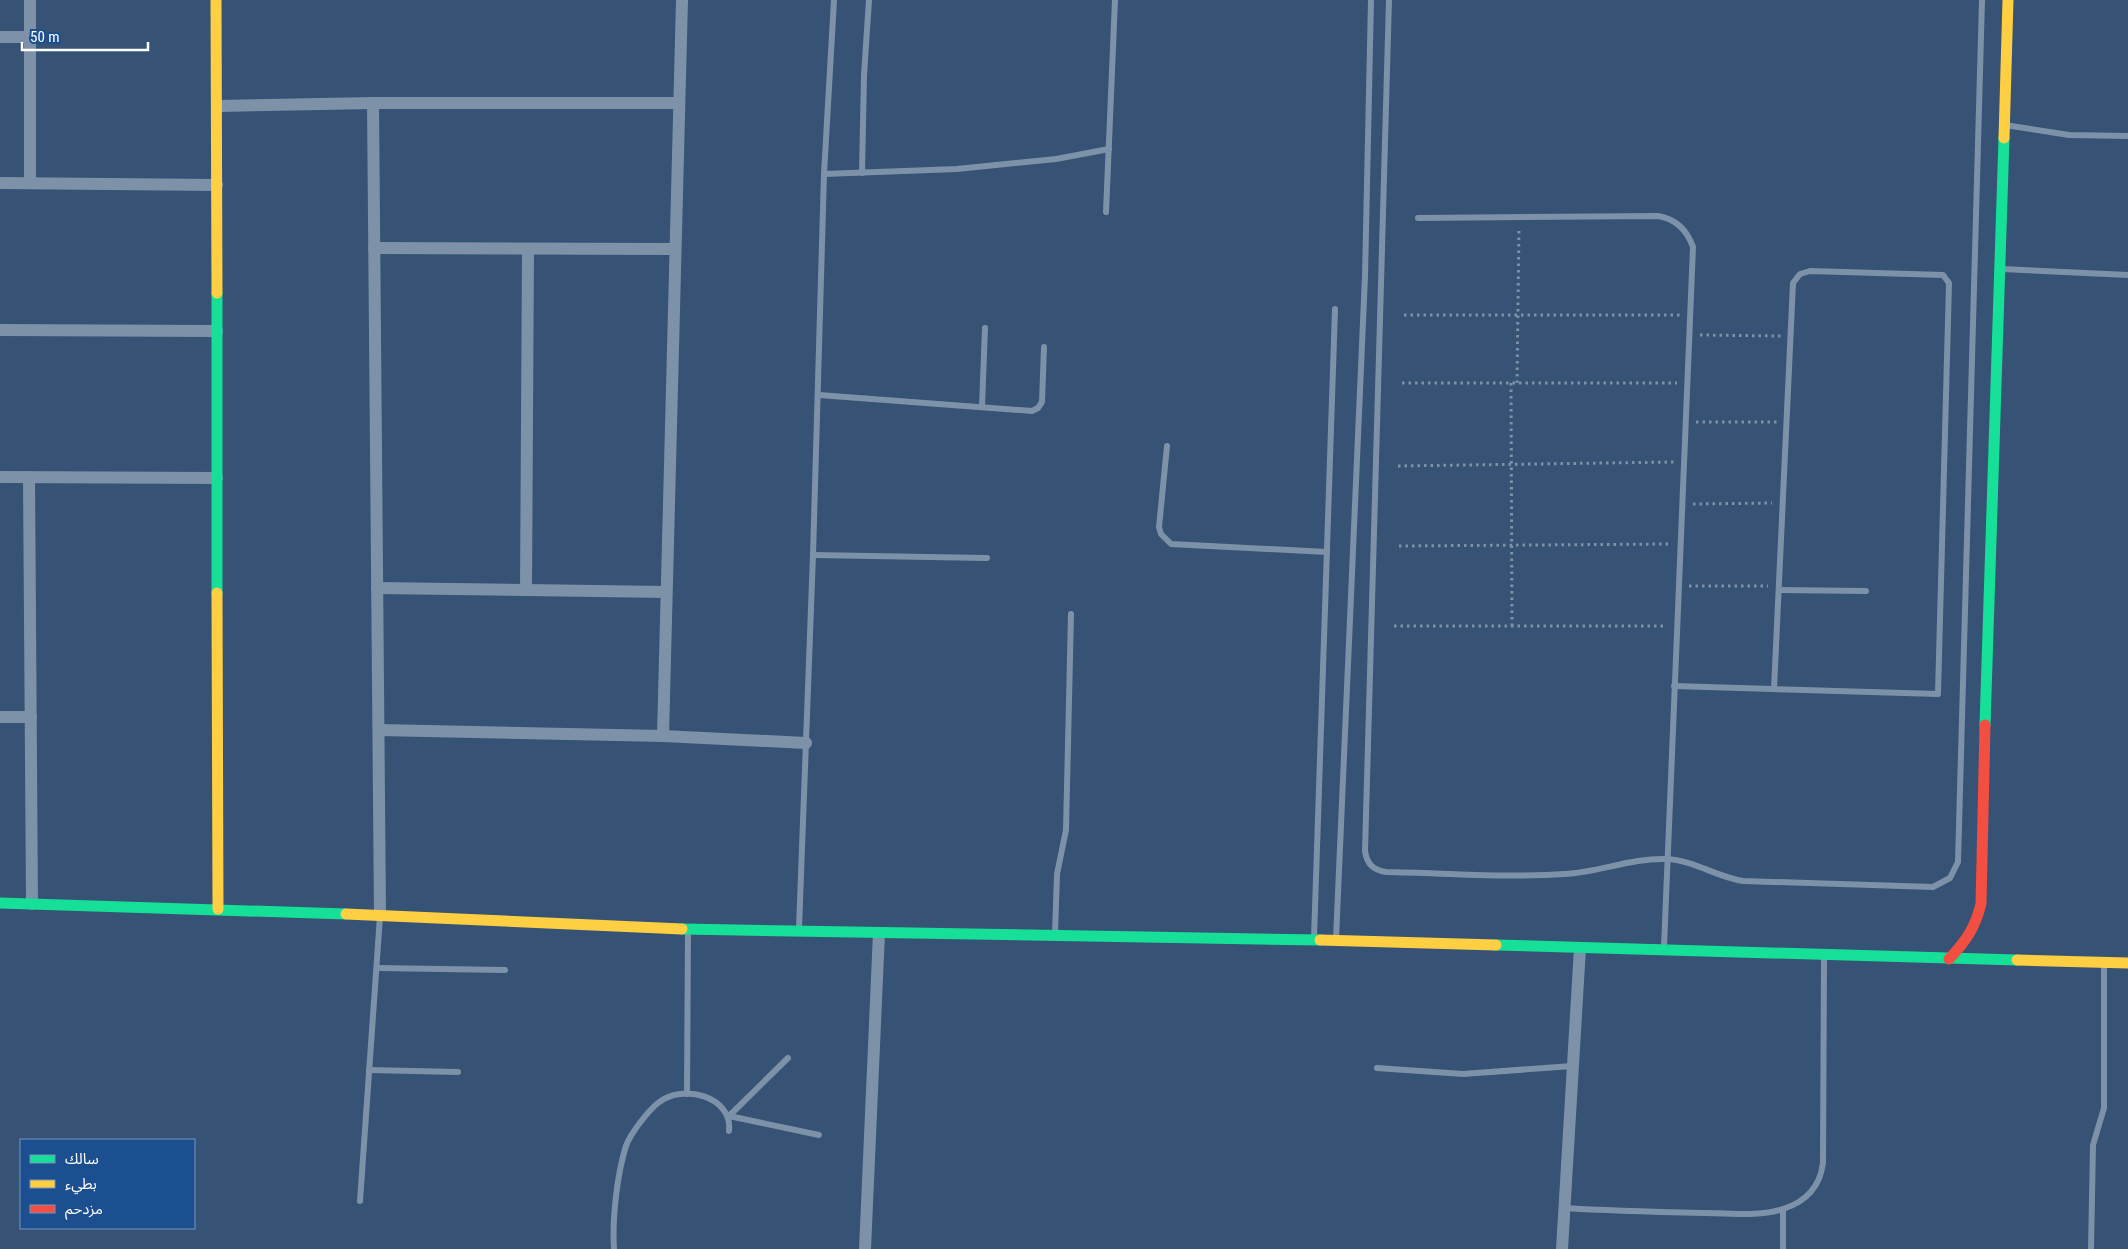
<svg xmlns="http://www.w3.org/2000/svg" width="2128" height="1249" font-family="'Roboto Condensed','Noto Sans Arabic',sans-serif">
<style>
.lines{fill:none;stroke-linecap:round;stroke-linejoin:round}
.path{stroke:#7d92a8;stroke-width:3;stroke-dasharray:2.5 4;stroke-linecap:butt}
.lane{stroke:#7d92a8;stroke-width:6}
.street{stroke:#7d92a8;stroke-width:12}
.fast{stroke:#16e098;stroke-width:11}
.slow{stroke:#ffcf43;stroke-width:11}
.jam{stroke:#f24e42;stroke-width:11}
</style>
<rect width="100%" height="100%" fill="#365274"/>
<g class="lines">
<g class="path">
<polyline points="1404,315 1680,315"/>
<polyline points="1700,335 1781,336"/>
<polyline points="1402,383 1677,383"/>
<polyline points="1511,383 1512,626"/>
<polyline points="1517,383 1519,227"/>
<polyline points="1696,422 1777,422"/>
<polyline points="1398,466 1674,462"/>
<polyline points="1693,504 1772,503"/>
<polyline points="1399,546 1670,544"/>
<polyline points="1689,586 1768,586"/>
<polyline points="1394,626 1666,626"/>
</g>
<g class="lane">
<path d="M1389,0L1365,851C1367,864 1373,870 1386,872C1445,873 1506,878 1565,874C1599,872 1632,858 1666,859C1694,860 1716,877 1743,881L1933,887L1950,878L1958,862L1982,0"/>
<polyline points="2005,125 2069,135 2128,136"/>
<polyline points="862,173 864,75 869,0"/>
<polyline points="824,174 957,169 1056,159 1109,149"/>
<polyline points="1106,212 1115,0"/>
<path d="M1418,218L1658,216C1676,219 1687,230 1693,247L1664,947"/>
<polyline points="2002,269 2128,275"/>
<polyline points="819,395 1032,411 1038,408 1042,402 1044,347"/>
<polyline points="982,407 985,328"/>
<polyline points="1167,446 1159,527 1161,534 1171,544 1327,552"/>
<polyline points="813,555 987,558"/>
<polyline points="1779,590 1866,591"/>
<polyline points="1674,686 1938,694 1949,283 1943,275 1810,271 1800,274 1793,283 1774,689"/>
<polyline points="799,928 813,555 824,174 834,0"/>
<polyline points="1055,934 1057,874 1066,830 1071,614"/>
<polyline points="1314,938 1335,309"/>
<polyline points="1336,939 1365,276 1371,0"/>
<polyline points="377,968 505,970"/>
<polyline points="1377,1068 1463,1074 1572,1066"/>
<polyline points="369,1070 458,1072"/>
<polyline points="687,1094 688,930"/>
<polyline points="729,1116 819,1135"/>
<polyline points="729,1116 788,1058"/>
<polyline points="360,1201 380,916"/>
<path d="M1564,1208C1611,1211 1659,1212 1706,1213C1731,1213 1759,1217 1783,1209C1805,1202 1820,1187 1823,1163L1824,957"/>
<polyline points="1783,1209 1783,1249"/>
<path d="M614,1249C612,1220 617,1174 626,1146C630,1134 648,1111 658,1103C682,1083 733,1096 729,1131"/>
<polyline points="2091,1249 2093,1145 2104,1108 2104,965"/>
</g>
<g class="street">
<polyline points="30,0 30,183"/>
<polyline points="0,37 30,37"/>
<polyline points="373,103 380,915"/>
<polyline points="217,106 373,103 679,103"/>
<polyline points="0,183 217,185"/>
<polyline points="374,248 675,249"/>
<polyline points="0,330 217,331"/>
<polyline points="0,477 217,478"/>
<polyline points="29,477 32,904"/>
<polyline points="377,588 666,592"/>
<polyline points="526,590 528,249"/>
<polyline points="0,717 31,717"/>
<polyline points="379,730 663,736 806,743"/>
<polyline points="663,736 682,0"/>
<polyline points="865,1249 879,933"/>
<polyline points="1562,1249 1580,948"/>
</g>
<g class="fast">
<polyline points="217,293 217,593"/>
<polyline points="1985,725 2004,138"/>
<polyline points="0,903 346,914"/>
<polyline points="682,929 1320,940"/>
<polyline points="1496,945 2017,960"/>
</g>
<g class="slow">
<polyline points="216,0 217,293"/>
<polyline points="2004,138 2008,0"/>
<polyline points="217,593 218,909"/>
<polyline points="346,914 682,929"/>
<polyline points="1320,940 1496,945"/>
<polyline points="2017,960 2128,963"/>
</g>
<path class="jam" d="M1949,959C1966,941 1975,928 1981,904L1985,725"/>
</g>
<rect x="20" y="1139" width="175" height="90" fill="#1b4f8f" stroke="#7695bc"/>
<rect x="30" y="1155" width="25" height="8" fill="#16e098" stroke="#7695bc"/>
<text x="65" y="1164" font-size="15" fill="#ffffff">سالك</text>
<rect x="30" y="1180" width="25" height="8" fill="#ffcf43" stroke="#7695bc"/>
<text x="65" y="1189" font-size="15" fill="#ffffff">بطيء</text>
<rect x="30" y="1205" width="25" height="8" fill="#f24e42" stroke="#7695bc"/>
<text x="65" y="1214" font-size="15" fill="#ffffff">مزدحم</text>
<path d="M22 42v8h126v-8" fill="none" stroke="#ffffff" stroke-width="2.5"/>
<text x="30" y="42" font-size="15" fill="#ffffff" stroke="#1b4f8f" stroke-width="4" paint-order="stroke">50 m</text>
</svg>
